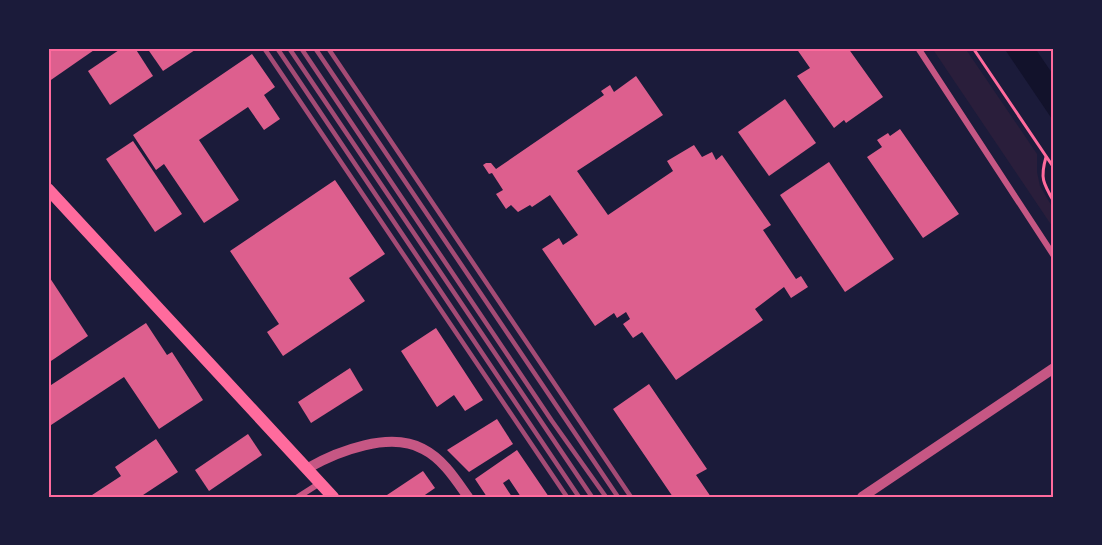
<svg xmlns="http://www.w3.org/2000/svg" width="1102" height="545" font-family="Jost,sans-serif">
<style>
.green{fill:#2a1e3b}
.water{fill:#12122b}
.building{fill:#dd5f8e}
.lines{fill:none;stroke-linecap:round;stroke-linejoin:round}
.path{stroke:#ff6b9d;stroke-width:3}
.minor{stroke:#c65784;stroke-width:6}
.tertiary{stroke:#c65784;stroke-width:10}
.secondary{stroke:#ff6b9d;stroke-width:12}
.rail{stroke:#a44b75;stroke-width:4.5}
.neatline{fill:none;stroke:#ff6b9d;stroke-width:2}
</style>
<rect width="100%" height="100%" fill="#1b1b3a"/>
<polygon class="green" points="932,48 965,48 1037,154 1037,172 1040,186 1054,210 1054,229"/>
<polygon class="water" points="1004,48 1035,48 1054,76 1054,122"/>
<g class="building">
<polygon points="48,48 97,48 48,82"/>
<polygon points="122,48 135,48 153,76 110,105 88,71"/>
<polygon points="147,48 198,48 163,71"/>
<polygon points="796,48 848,48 883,97 846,123 844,120 834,128 797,76 810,68"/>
<polygon points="252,54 275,87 264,95 280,119 264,130 248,107 199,140 239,200 204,223 164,164 156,170 133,135"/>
<polygon points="636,76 663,115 577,171 608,215 673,171 667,161 694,145 702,157 712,152 716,160 722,155 771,225 763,230 796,279 801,276 808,287 791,298 784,287 755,309 763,320 676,380 642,332 633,338 623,324 630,319 626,312 617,318 614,313 595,326 542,249 559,238 563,245 578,235 550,195 532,207 530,205 518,212 511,205 506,209 496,194 503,190 492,173 489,174 483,165 486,163 491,163 496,169 604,95 601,91 610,85 614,92"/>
<polygon points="785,99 816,143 769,176 738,132"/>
<polygon points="900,129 959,214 923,238 867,157 882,147 877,140 888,133 890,136"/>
<polygon points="133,141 182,214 155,232 106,159"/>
<polygon points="829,162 894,259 845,292 780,195"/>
<polygon points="335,180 385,254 349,278 365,301 283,356 267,332 279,324 230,251"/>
<polygon points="48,275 88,336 48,363"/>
<polygon points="146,323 167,355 172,352 203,400 159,429 124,377 48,427 48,387"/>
<polygon points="436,328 483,400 465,411 454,395 437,407 401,351"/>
<polygon points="350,368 363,390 311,423 298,402"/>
<polygon points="649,384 707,469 696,475 711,497 673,497 613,409"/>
<polygon points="497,419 513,444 469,472 447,450"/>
<polygon points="248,434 262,455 209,491 195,470"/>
<polygon points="156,439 178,472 140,497 89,497 121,476 115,467"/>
<polygon points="517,450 549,497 521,497 509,479 503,483 512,497 487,497 475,479"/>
<polygon points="423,471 435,488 422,497 384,497"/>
</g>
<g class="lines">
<g class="path">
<polyline points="973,48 1054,168"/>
<path d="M1046,157C1040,178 1043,183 1054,202"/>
</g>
<g class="minor">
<polyline points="918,48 1054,256"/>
<polyline points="298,497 320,483"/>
</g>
<g class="tertiary">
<path d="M308,468C338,451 390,431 423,449C443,459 456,480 468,497"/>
<polyline points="862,497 1054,368"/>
</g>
<polyline class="secondary" points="48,189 333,497"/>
<g class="rail">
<polyline points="264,48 567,497"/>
<polyline points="277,48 579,497"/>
<polyline points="289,48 592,497"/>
<polyline points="301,48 552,421 606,497"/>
<polyline points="315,48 618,497"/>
<polyline points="328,48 631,497"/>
</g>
</g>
<rect width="1102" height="545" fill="none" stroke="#1b1b3a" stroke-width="99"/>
<rect x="50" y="50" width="1002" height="446" class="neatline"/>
</svg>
